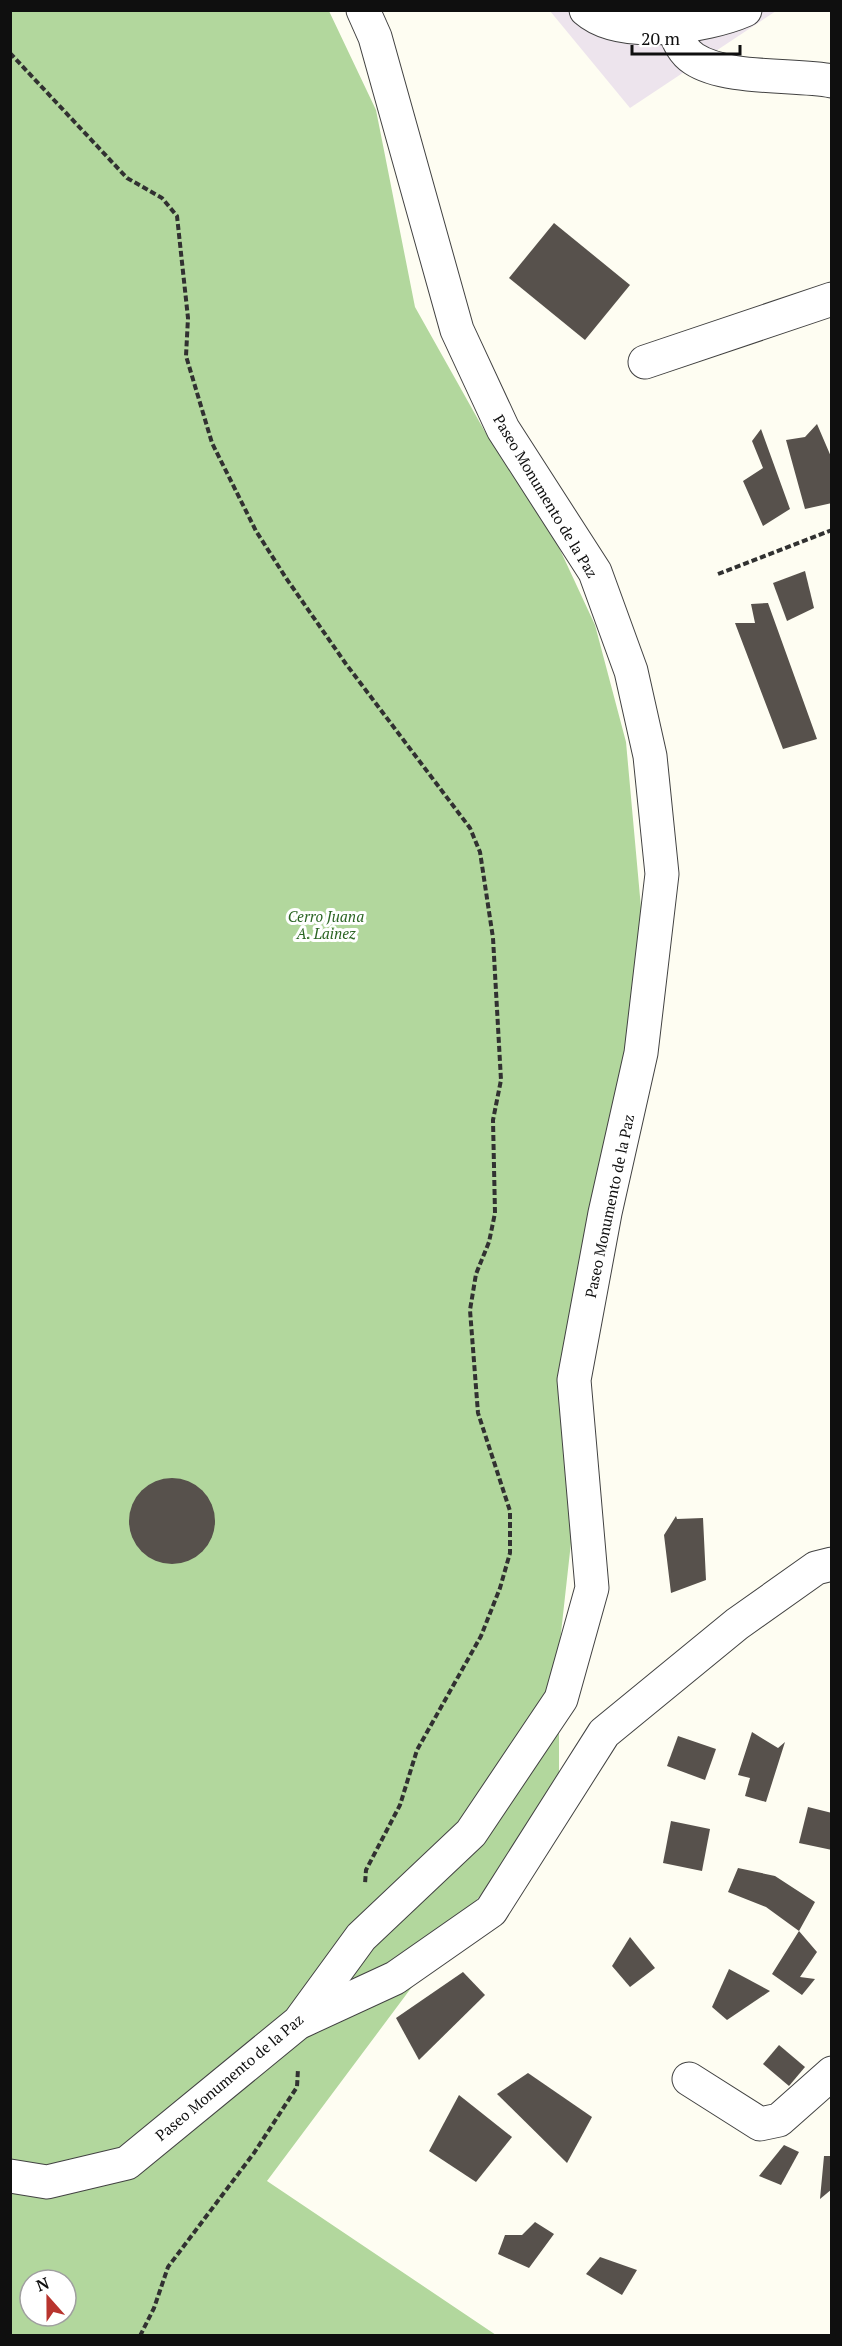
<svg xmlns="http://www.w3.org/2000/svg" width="842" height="2346" font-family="'PT Serif',serif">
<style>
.industrial{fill:#ede4ed}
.forest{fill:#b2d79d;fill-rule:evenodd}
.building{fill:#57514c}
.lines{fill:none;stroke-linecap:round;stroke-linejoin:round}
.minor-casing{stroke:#424242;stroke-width:35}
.path{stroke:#313131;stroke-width:4;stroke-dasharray:6 3;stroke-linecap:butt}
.minor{stroke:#fff;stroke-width:33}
.labels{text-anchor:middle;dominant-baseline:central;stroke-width:6;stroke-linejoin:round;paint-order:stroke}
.street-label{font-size:15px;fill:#0f0f0f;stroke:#fff}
.park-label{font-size:15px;font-style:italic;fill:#2a6422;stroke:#fff}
</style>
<rect width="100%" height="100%" fill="#fefdf2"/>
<polygon class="industrial" points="550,11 776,11 630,108"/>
<path class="forest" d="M11,11H329L376,110L415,307L484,430L556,541L595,625L626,742L643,930L616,1136L559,1651V1790L267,2181L496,2335L11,2336ZM30,2280H66V2316H30Z"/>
<g class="building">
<polygon points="554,223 630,285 585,340 509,278"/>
<polygon points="817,424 832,459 832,503 805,509 786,440 805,437"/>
<polygon points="761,429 790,509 763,526 743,481 763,468 752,441"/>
<polygon points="805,571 814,608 787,621 773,583"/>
<polygon points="768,603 817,739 783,749 735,623 755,623 751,604"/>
<circle cx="172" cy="1521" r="43"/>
<polygon points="676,1516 677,1519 703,1518 706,1580 671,1593 664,1535"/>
<polygon points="752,1732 778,1748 785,1742 766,1802 745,1796 750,1778 738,1775"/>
<polygon points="678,1736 716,1749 705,1780 667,1766"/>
<polygon points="808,1807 832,1813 832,1850 799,1843"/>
<polygon points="671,1821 710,1829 702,1871 663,1863"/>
<polygon points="738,1868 775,1876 815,1902 799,1931 817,1952 800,1977 815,1979 802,1995 772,1974 799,1931 766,1907 728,1892"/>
<polygon points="630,1937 655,1968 630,1987 612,1966"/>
<polygon points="729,1969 770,1991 727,2020 712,2007"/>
<polygon points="463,1972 485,1995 419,2060 396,2018"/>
<polygon points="779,2045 805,2067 789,2086 763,2064"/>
<polygon points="528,2073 592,2117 567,2163 497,2094"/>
<polygon points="459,2095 512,2137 476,2182 429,2151"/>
<polygon points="784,2145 799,2152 781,2185 759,2176"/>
<polygon points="824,2156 832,2156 832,2189 820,2199"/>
<polygon points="535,2222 554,2234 529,2268 498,2254 505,2235 522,2235"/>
<polygon points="600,2257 637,2270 622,2295 586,2274"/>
</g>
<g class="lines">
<g class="minor-casing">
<g id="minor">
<path d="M586,10C620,40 706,27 745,10"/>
<path d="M673,28C678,40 683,52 694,59C726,80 794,74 832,81"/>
<polyline points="645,362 832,299"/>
<polyline points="302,2021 395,1978 491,1911 604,1733 737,1624 816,1568 832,1564"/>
<polyline points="689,2079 760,2124 779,2120 832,2073"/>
<polyline points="10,2176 47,2182 127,2163 299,2022 361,1937 471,1833 561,1699 592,1588 574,1380 605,1213 641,1053 662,874 650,756 631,671 595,572 503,429 457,330 375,37 363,10"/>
</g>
</g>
<g class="path">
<polyline points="10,53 127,178 162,198 177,216 188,318 186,356 212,443 256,531 286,578 346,664 470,828 480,852 493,938 501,1080 493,1120 495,1213 489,1242 476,1274 470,1310 478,1413 510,1511 510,1553 500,1588 481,1636 417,1750 400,1805 366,1870 365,1884"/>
<polyline points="718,574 832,530"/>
<polyline points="140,2336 154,2308 168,2267 254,2153 297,2087 298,2069"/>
</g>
<use href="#minor" class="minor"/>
</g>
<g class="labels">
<g class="street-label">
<text transform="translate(546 496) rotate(59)">Paseo Monumento de la Paz</text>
<text transform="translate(609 1206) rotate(-78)">Paseo Monumento de la Paz</text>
<text transform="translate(229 2077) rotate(-40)">Paseo Monumento de la Paz</text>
</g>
<g class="park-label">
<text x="326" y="916">Cerro Juana<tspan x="326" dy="17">A. Lainez</tspan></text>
</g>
</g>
<rect width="842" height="2346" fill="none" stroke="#0f0f0f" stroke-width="24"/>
<g transform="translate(48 2298) rotate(339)"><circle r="28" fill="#ffffff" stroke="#9f9f9f" stroke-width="1.5"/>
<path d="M0-4.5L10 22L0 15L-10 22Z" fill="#b8342e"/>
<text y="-9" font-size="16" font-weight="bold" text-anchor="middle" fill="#0f0f0f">N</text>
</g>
<path d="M632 45v9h108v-9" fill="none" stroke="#0f0f0f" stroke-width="3"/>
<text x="641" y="45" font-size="18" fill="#0f0f0f" stroke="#ffffff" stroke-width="4.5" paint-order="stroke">20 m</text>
</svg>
